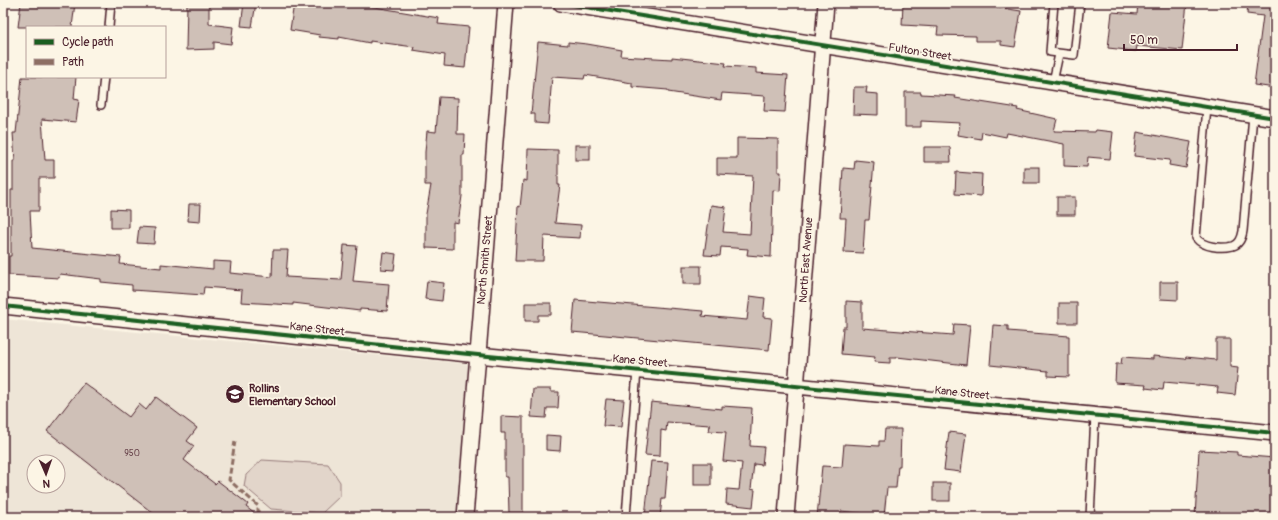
<svg xmlns="http://www.w3.org/2000/svg" width="1278" height="520" font-family="Pangolin,sans-serif">
<style>
.built{fill:#eee5d7;fill-rule:evenodd}
.green{fill:#e2d5ca;stroke:#967a7a}
.building{fill:#cfc0b7;stroke:#4a1f2b}
.lines{fill:none;stroke-linecap:round;stroke-linejoin:round}
.service-casing{stroke:#4a1f2b;stroke-width:10}
.minor-casing{stroke:#4a1f2b;stroke-width:18}
.service{stroke:#fcf5e5;stroke-width:7}
.minor{stroke:#fcf5e5;stroke-width:15}
.quiet{stroke:#8d6e63;stroke-width:3;stroke-dasharray:6 3;stroke-linecap:butt}
.cycleway-casing{stroke:#fcf5e5;stroke-width:6}
.cycleway{stroke:#1b5e20;stroke-width:4}
.labels{text-anchor:middle;dominant-baseline:central;stroke-width:3.5;stroke-linejoin:round;paint-order:stroke}
.number-label{font-size:9px;fill:#6b474e}
.street-label{font-size:11px;fill:#4a1f2b;stroke:#fcf5e5}
.poi-label{font-size:11px;font-weight:bold;fill:#4a1f2b;stroke:#fcf5e5;text-anchor:start}
</style>
<rect width="100%" height="100%" fill="#fcf5e5"/>
<filter id="ink" filterUnits="userSpaceOnUse"><feTurbulence type="fractalNoise" baseFrequency=".025" numOctaves="2"/><feDisplacementMap in="SourceGraphic" scale="8" xChannelSelector="R" yChannelSelector="G"/><feConvolveMatrix kernelMatrix="1 2 1 2 8 2 1 2 1" color-interpolation-filters="sRGB"/></filter>
<g filter="url(#ink)">
<path class="built" d="M3,319L469,364L458,517H8L3,425ZM34,462H58V486H34Z"/>
<polygon class="green" points="262,460 328,464 340,482 340,496 322,513 271,509 244,486 246,475"/>
<g class="building">
<polygon points="21,3 75,3 72,27 18,27"/>
<polygon points="187,3 209,3 209,24 233,27 231,44 214,42 214,49 186,50"/>
<polygon points="244,3 256,3 252,27 241,26"/>
<polygon points="294,3 351,3 439,18 438,24 469,27 465,68 444,66 445,55 413,50 414,47 370,41 370,43 339,37 339,39 319,37 320,35 290,30"/>
<polygon points="903,3 989,3 989,6 1021,11 1015,47 1001,45 1001,41 976,41 976,36 937,35 938,27 902,25"/>
<polygon points="1138,3 1187,3 1182,50 1137,46 1136,51 1108,48 1112,12 1137,14"/>
<polygon points="1248,3 1275,3 1275,88 1254,85 1263,16 1247,14"/>
<polygon points="538,42 568,45 568,42 587,44 622,50 621,56 672,59 672,57 726,63 725,66 756,68 756,73 788,75 785,112 764,111 765,96 722,93 721,100 668,92 668,90 632,87 632,83 585,75 584,79 552,77 548,124 535,123 535,114 531,114"/>
<polygon points="22,77 76,77 74,99 79,100 76,122 42,119 45,160 54,160 54,178 39,178 39,211 30,211 32,248 121,257 120,264 161,268 161,264 213,269 213,261 231,262 230,273 272,277 273,250 288,250 286,277 341,280 344,245 357,246 353,281 389,284 387,311 360,309 360,311 293,303 293,305 241,302 242,290 204,287 203,295 132,290 132,285 101,282 101,279 60,274 59,278 9,275 9,256 11,256 11,190 13,190 13,161 15,161 13,133 16,133"/>
<polygon points="854,87 867,87 866,93 878,94 878,115 853,114"/>
<polygon points="905,92 921,92 921,94 956,96 955,98 1018,108 1017,110 1057,119 1054,131 1095,132 1096,130 1113,132 1110,159 1088,157 1087,167 1064,166 1064,144 1007,133 1006,137 982,132 981,139 958,135 960,123 921,121 921,127 905,127"/>
<polygon points="439,97 458,98 457,134 465,134 464,155 462,155 462,196 458,223 453,222 453,249 426,248 426,214 431,185 425,185 425,152 427,131 436,132"/>
<polygon points="1137,132 1191,142 1186,168 1169,165 1170,160 1134,156"/>
<polygon points="737,138 778,139 778,172 781,172 780,191 773,190 771,257 747,255 748,249 721,247 720,256 704,255 711,205 726,207 723,232 750,234 753,176 717,174 717,158 737,158"/>
<rect x="575" y="145" width="15" height="15"/>
<polygon points="924,147 950,147 951,162 924,162"/>
<polygon points="528,149 558,150 558,185 560,185 555,223 581,225 580,238 544,236 543,261 515,261 518,206 520,207 523,180 527,181"/>
<polygon points="855,160 874,162 869,220 865,220 863,253 844,252 846,218 840,218 843,168 854,169"/>
<rect x="1024" y="167" width="15" height="16"/>
<polygon points="956,172 982,174 981,196 955,194"/>
<rect x="1057" y="197" width="18" height="18"/>
<polygon points="189,204 201,204 200,222 188,221"/>
<polygon points="111,209 129,210 129,228 111,228"/>
<polygon points="139,227 155,228 154,244 137,243"/>
<polygon points="383,252 396,254 394,270 381,269"/>
<rect x="683" y="266" width="18" height="18"/>
<polygon points="427,281 444,283 442,301 425,299"/>
<polygon points="1160,282 1178,282 1178,300 1160,299"/>
<polygon points="750,296 765,298 763,317 772,318 769,350 572,332 575,300 703,311 702,316 747,320"/>
<polygon points="846,301 862,302 862,328 953,335 954,324 970,325 966,365 897,357 897,358 890,358 890,363 874,362 875,357 841,354 843,327 846,327"/>
<polygon points="525,303 551,303 551,315 538,315 538,321 525,321"/>
<rect x="1059" y="303" width="18" height="20"/>
<polygon points="993,325 1008,326 1008,331 1069,336 1069,377 1048,376 1048,371 990,365"/>
<polygon points="1216,339 1230,339 1230,367 1238,368 1235,395 1217,393 1218,387 1164,382 1163,390 1145,388 1146,385 1115,383 1116,364 1121,364 1122,357 1153,359 1153,356 1185,359 1186,357 1216,360"/>
<polygon points="84,383 129,417 139,404 146,410 156,397 197,428 187,441 194,446 184,460 215,484 218,481 248,504 246,507 259,517 158,517 47,431"/>
<polygon points="533,389 551,389 551,392 559,392 558,408 547,408 546,418 531,417"/>
<polygon points="606,399 624,400 621,427 603,426"/>
<polygon points="651,402 722,409 722,406 752,408 750,446 764,447 762,465 754,464 751,489 755,490 753,507 726,504 727,489 739,490 742,463 723,461 726,432 709,431 710,425 667,422 666,431 661,430 660,456 645,455"/>
<polygon points="501,416 523,417 523,513 509,513 508,477 505,477 505,433 501,433"/>
<polygon points="885,429 901,429 900,466 898,466 896,488 887,488 884,516 841,511 841,517 817,517 822,466 842,467 844,444 879,446 879,441 884,441"/>
<polygon points="949,432 966,434 961,472 944,470"/>
<polygon points="546,435 561,436 560,451 546,450"/>
<polygon points="1199,450 1237,452 1237,455 1275,458 1275,517 1195,517"/>
<polygon points="651,461 668,462 665,499 662,499 660,517 645,517"/>
<rect x="694" y="463" width="17" height="22"/>
<rect x="933" y="483" width="17" height="18"/>
</g>
<g class="lines">
<g class="service-casing">
<g id="service">
<polyline points="1054,3 1050,52 1074,55 1080,3"/>
<polyline points="109,27 111,3"/>
<polyline points="1053,82 1059,54"/>
<polyline points="101,105 104,77"/>
<path d="M1207,107L1196,238C1203,247 1221,249 1233,246C1240,244 1242,237 1243,231L1253,115"/>
<polyline points="626,517 637,370"/>
<polyline points="1090,517 1095,415"/>
</g>
</g>
<g class="minor-casing">
<g id="minor">
<polyline points="561,3 1275,118"/>
<polyline points="3,306 478,355 1275,433"/>
<polyline points="465,517 506,3"/>
<polyline points="786,517 826,3"/>
</g>
</g>
<use href="#service" class="service"/>
<use href="#minor" class="minor"/>
<polyline class="quiet" points="235,441 229,480 258,506 258,517"/>
<g class="cycleway-casing">
<g id="cycleway">
<polyline points="561,3 1275,118"/>
<polyline points="3,306 478,355 1275,433"/>
</g>
</g>
<use href="#cycleway" class="cycleway"/>
</g>
</g>
<defs>
<g id="school-disc" transform="scale(1)"><circle r="9.5" fill="#4a1f2b" stroke="#fcf5e5"/><path d="M0-5L7-2L0 1L-7-2ZM-4 1L0 2.5L4 1V4Q0 6-4 4Z" fill="#fff"/></g>
</defs>
<g fill-rule="evenodd">
<use href="#school-disc" x="235" y="394"/>
</g>
<g class="labels">
<g class="number-label">
<text x="132" y="453">950</text>
</g>
<g class="street-label">
<text transform="translate(920 52) rotate(9)">Fulton Street</text>
<text transform="translate(485 260) rotate(-85)">North Smith Street</text>
<text transform="translate(806 260) rotate(-86)">North East Avenue</text>
<text transform="translate(317 329) rotate(6)">Kane Street</text>
<text transform="translate(640 361) rotate(5)">Kane Street</text>
<text transform="translate(962 393) rotate(6)">Kane Street</text>
</g>
<g class="poi-label">
<text x="249" y="388">Rollins<tspan x="249" dy="13">Elementary School</tspan></text>
</g>
</g>
<rect width="1278" height="520" fill="none" stroke="#fcf5e5" stroke-width="16"/>
<rect x="8" y="8" width="1262" height="504" fill="none" stroke="#4a1f2b" stroke-width="1.5" filter="url(#ink)"/>
<rect x="26" y="26" width="140" height="52" fill="#fcf5e5" stroke="#b59f9b"/>
<rect x="34" y="39" width="20" height="6" fill="#1b5e20" stroke="#b59f9b"/>
<text x="62" y="46" font-size="12" fill="#4a1f2b">Cycle path</text>
<rect x="34" y="59" width="20" height="6" fill="#8d6e63" stroke="#b59f9b"/>
<text x="62" y="66" font-size="12" fill="#4a1f2b">Path</text>
<g transform="translate(46 474) rotate(178)"><circle r="19" fill="#fcf5e5" stroke="#b59f9b"/>
<path d="M0-3L7 15L0 10L-7 15Z" fill="#4a1f2b"/>
<text y="-6" font-size="11" font-weight="bold" text-anchor="middle" fill="#4a1f2b">N</text>
</g>
<path d="M1124 44v6h113v-6" fill="none" stroke="#4a1f2b" stroke-width="2"/>
<text x="1130" y="44" font-size="12" fill="#4a1f2b" stroke="#fcf5e5" stroke-width="3" paint-order="stroke">50 m</text>
</svg>
